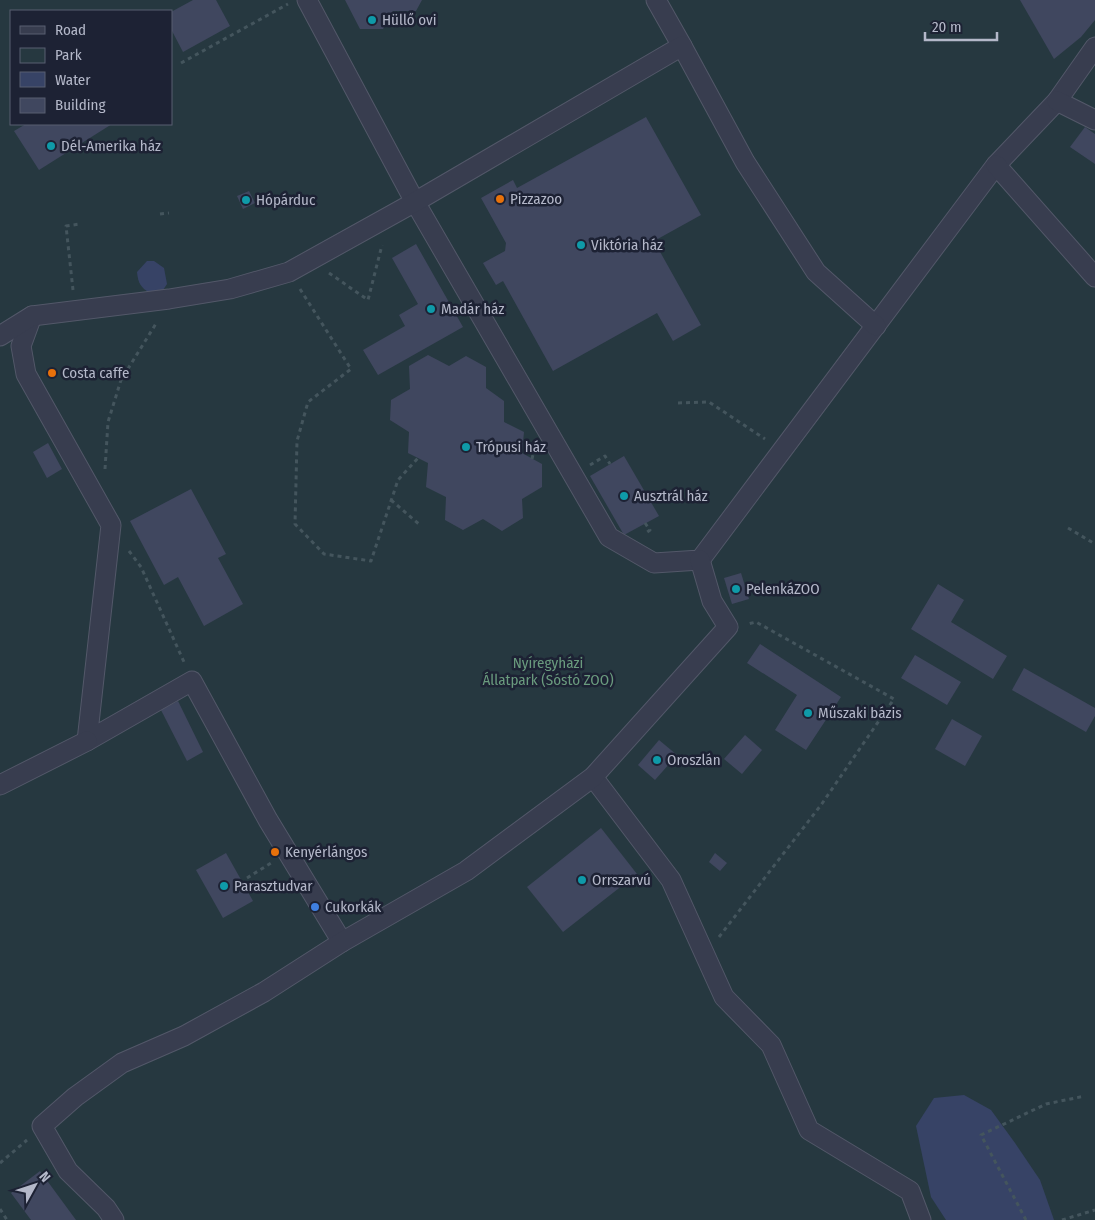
<svg xmlns="http://www.w3.org/2000/svg" width="1095" height="1220" font-family="'Fira Sans Condensed',sans-serif">
<style>
.green{fill:#263840;fill-rule:evenodd}
.water{fill:#374366}
.building{fill:#40475f}
.lines{fill:none;stroke-linecap:round;stroke-linejoin:round}
.street-casing{stroke:#535869;stroke-width:21}
.path{stroke:#44555d;stroke-width:3;stroke-dasharray:4 4;stroke-linecap:butt}
.street{stroke:#383d4f;stroke-width:19}
.culture-dot{fill:#0f9aa8;stroke:#1d2234;stroke-width:2}
.food-dot{fill:#e8710a;stroke:#1d2234;stroke-width:2}
.shop-dot{fill:#3f7fe0;stroke:#1d2234;stroke-width:2}
.labels{text-anchor:middle;dominant-baseline:central;stroke-width:5;stroke-linejoin:round;paint-order:stroke}
.poi-label{font-size:15px;fill:#b4b8c9;stroke:#1d2234;text-anchor:start}
.park-label{font-size:15px;fill:#6a9b7e;stroke:#1d2234}
</style>
<rect width="100%" height="100%" fill="#242b3f"/>
<path class="green" d="M0,0H1095V1220H0ZM11,11H171V124H11Z"/>
<g class="water">
<path d="M147,261H154L164,268L167,284L163,290L150,293C141,288 138,283 137,272Z"/>
<polygon points="964,1095 991,1110 1015,1143 1040,1180 1054,1220 946,1220 931,1197 916,1126 934,1098"/>
</g>
<g class="building">
<polygon points="193,0 216,0 230,26 183,52 171,29 171,12"/>
<polygon points="345,0 422,0 416,11 393,11 383,29 360,29"/>
<polygon points="1020,0 1095,0 1095,20 1081,37 1054,59"/>
<polygon points="646,117 701,215 654,241 701,325 673,341 657,313 553,371 503,281 496,285 483,263 505,251 506,243 481,198 513,180 517,188"/>
<polygon points="26,124 112,124 39,170 14,131"/>
<polygon points="1085,127 1095,134 1095,164 1070,147"/>
<polygon points="249,191 255,203 243,209 237,196"/>
<polygon points="416,244 463,327 378,375 363,350 405,326 399,315 418,304 392,258"/>
<polygon points="428,355 449,366 466,356 486,367 486,388 504,401 504,422 524,432 522,453 542,464 542,487 522,499 523,518 502,531 483,519 463,530 445,520 446,497 426,487 428,463 408,453 409,432 390,420 391,400 410,389 409,366"/>
<polygon points="48,443 62,469 47,478 33,452"/>
<polygon points="624,456 659,516 624,535 590,476"/>
<polygon points="191,489 226,554 218,558 243,604 204,626 178,577 164,585 130,521"/>
<polygon points="741,573 749,599 732,604 724,578"/>
<polygon points="938,584 964,600 951,622 1007,656 993,679 911,629"/>
<polygon points="760,644 841,697 806,750 775,730 797,695 747,663"/>
<polygon points="915,655 961,682 947,705 901,678"/>
<polygon points="1024,668 1095,708 1095,716 1086,732 1012,690"/>
<polygon points="178,701 203,752 187,761 161,710"/>
<polygon points="952,719 982,736 965,766 935,749"/>
<polygon points="745,735 762,750 742,774 724,759"/>
<polygon points="659,740 677,755 655,780 638,765"/>
<polygon points="601,828 637,874 563,932 527,887"/>
<polygon points="226,853 253,901 223,918 196,870"/>
<polygon points="715,853 727,863 720,871 709,862"/>
<polygon points="40,1171 76,1220 31,1220 11,1193"/>
</g>
<g class="lines">
<g class="street-casing">
<g id="street">
<polyline points="307,0 415,202 609,537 654,563 700,560 996,165 1057,101 1095,47"/>
<polyline points="656,0 682,46"/>
<polyline points="1057,101 1095,120"/>
<polyline points="996,165 1095,277"/>
<polyline points="32,316 21,346 26,374 111,525 87,741 192,681 268,820 342,942"/>
<polyline points="0,336 32,316 169,299 230,289 289,272 415,202 682,46 745,162 816,272 876,326"/>
<polyline points="593,777 671,880 724,997 771,1045 809,1130 910,1191 921,1220"/>
<polyline points="0,785 87,741"/>
<polyline points="114,1220 106,1208 68,1171 42,1126 75,1097 122,1063 184,1036 264,992 342,942 466,871 593,777 728,627 712,601 700,560"/>
</g>
</g>
<g class="path">
<polyline points="181,63 288,4"/>
<polyline points="160,214 169,213"/>
<polyline points="329,273 368,300 382,245"/>
<polyline points="300,289 351,369 308,402 297,441 295,524 324,554 371,561 398,480 418,458"/>
<polyline points="73,290 66,226 80,224"/>
<polyline points="678,403 709,402 765,439"/>
<polyline points="532,459 534,450"/>
<polyline points="590,465 605,456 610,464"/>
<polyline points="105,469 108,422 121,380 157,322"/>
<polyline points="391,500 420,525"/>
<polyline points="645,523 650,530 646,533"/>
<polyline points="1068,528 1095,544"/>
<polyline points="129,551 141,567 184,662"/>
<polyline points="247,878 271,863"/>
<polyline points="719,937 821,805 894,699 756,622 748,624"/>
<polyline points="0,1163 27,1140"/>
<polyline points="0,1209 7,1220"/>
<polyline points="1026,1220 981,1135 1046,1104 1085,1096"/>
<polyline points="1062,1220 1095,1210"/>
</g>
<use href="#street" class="street"/>
</g>
<g class="culture-dot">
<circle cx="372" cy="20" r="5"/>
<circle cx="51" cy="146" r="5"/>
<circle cx="246" cy="200" r="5"/>
<circle cx="581" cy="245" r="5"/>
<circle cx="431" cy="309" r="5"/>
<circle cx="466" cy="447" r="5"/>
<circle cx="624" cy="496" r="5"/>
<circle cx="736" cy="589" r="5"/>
<circle cx="808" cy="713" r="5"/>
<circle cx="657" cy="760" r="5"/>
<circle cx="582" cy="880" r="5"/>
<circle cx="224" cy="886" r="5"/>
</g>
<g class="food-dot">
<circle cx="500" cy="199" r="5"/>
<circle cx="52" cy="373" r="5"/>
<circle cx="275" cy="852" r="5"/>
</g>
<circle class="shop-dot" cx="315" cy="907" r="5"/>
<g class="labels">
<g class="poi-label">
<text x="382" y="20">Hüllő ovi</text>
<text x="61" y="146">Dél-Amerika ház</text>
<text x="510" y="199">Pizzazoo</text>
<text x="256" y="200">Hópárduc</text>
<text x="591" y="245">Viktória ház</text>
<text x="441" y="309">Madár ház</text>
<text x="62" y="373">Costa caffe</text>
<text x="476" y="447">Trópusi ház</text>
<text x="634" y="496">Ausztrál ház</text>
<text x="746" y="589">PelenkáZOO</text>
<text x="818" y="713">Műszaki bázis</text>
<text x="667" y="760">Oroszlán</text>
<text x="285" y="852">Kenyérlángos</text>
<text x="592" y="880">Orrszarvú</text>
<text x="234" y="886">Parasztudvar</text>
<text x="325" y="907">Cukorkák</text>
</g>
<g class="park-label">
<text x="548" y="663">Nyíregyházi<tspan x="548" dy="17">Állatpark (Sóstó ZOO)</tspan></text>
</g>
</g>
<rect x="10" y="10" width="162" height="115" fill="#1d2234" stroke="#595e70"/>
<rect x="20" y="26" width="25" height="8" fill="#383d4f" stroke="#595e70"/>
<text x="55" y="35" font-size="15" fill="#b4b8c9">Road</text>
<rect x="20" y="48" width="25" height="15" fill="#263840" stroke="#595e70"/>
<text x="55" y="60" font-size="15" fill="#b4b8c9">Park</text>
<rect x="20" y="72" width="25" height="15" fill="#374366" stroke="#595e70"/>
<text x="55" y="85" font-size="15" fill="#b4b8c9">Water</text>
<rect x="20" y="98" width="25" height="15" fill="#40475f" stroke="#595e70"/>
<text x="55" y="110" font-size="15" fill="#b4b8c9">Building</text>
<g transform="translate(35 1185) rotate(50)" stroke="#1d2234" stroke-width="4" paint-order="stroke">
<path d="M0-4L9 19L0 12L-9 19Z" fill="#b4b8c9"/>
<text y="-8" font-size="14" font-weight="bold" text-anchor="middle" fill="#b4b8c9">N</text>
</g>
<path d="M925 32v8h72v-8" fill="none" stroke="#b4b8c9" stroke-width="2.5"/>
<text x="932" y="32" font-size="15" fill="#b4b8c9" stroke="#1d2234" stroke-width="4" paint-order="stroke">20 m</text>
</svg>
